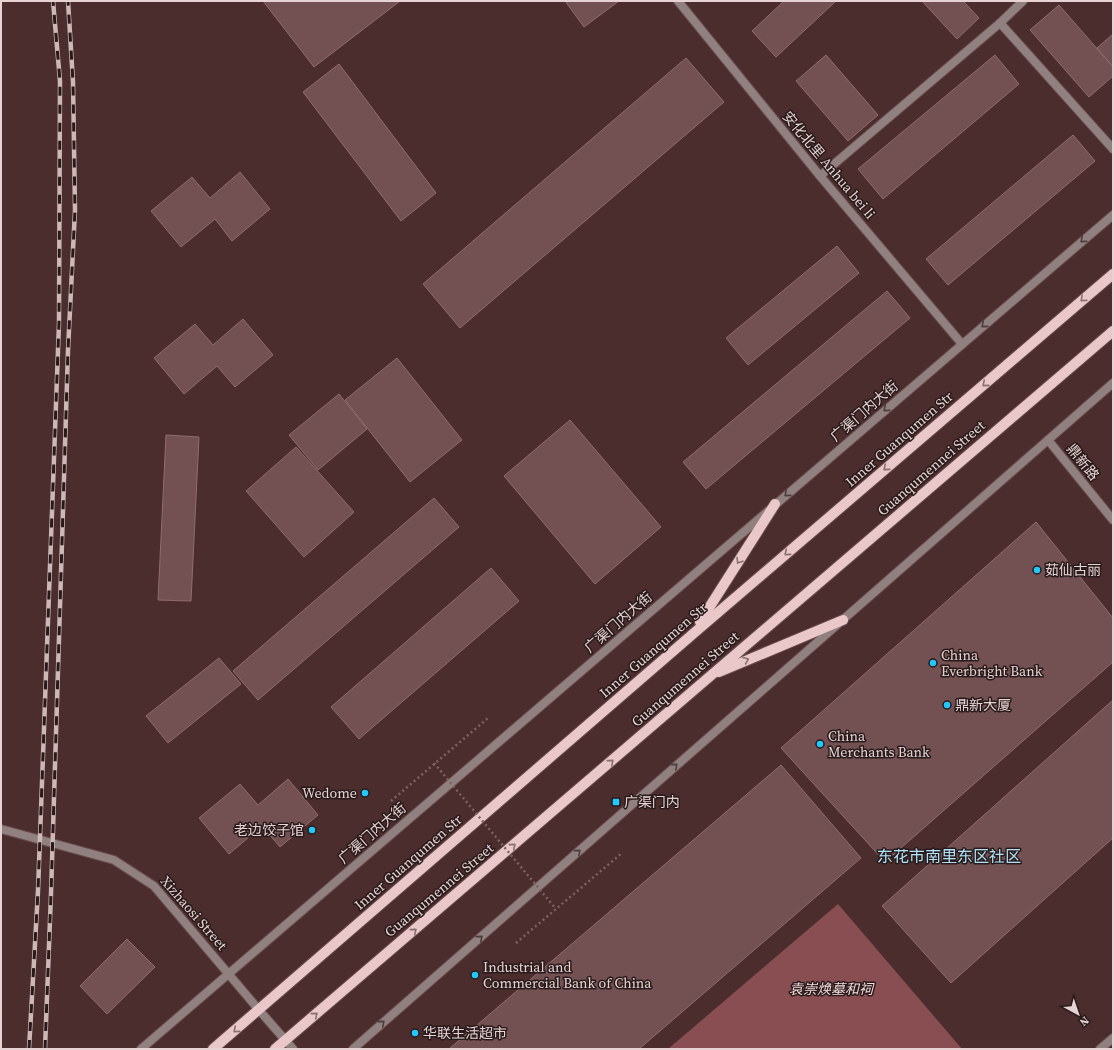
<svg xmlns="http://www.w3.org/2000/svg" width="1114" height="1050" font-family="'Source Serif 4','Noto Sans SC',serif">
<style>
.green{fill:#894e52}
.building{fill:#735152;stroke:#906c6d}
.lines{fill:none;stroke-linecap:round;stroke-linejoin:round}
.minor-casing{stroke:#684b4c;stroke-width:10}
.tertiary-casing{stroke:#684b4c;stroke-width:10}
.primary-casing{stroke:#684b4c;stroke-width:12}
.path{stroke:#7d6262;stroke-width:2.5;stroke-dasharray:2 3;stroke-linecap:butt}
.minor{stroke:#918080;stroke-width:8}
.tertiary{stroke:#918080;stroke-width:8}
.primary{stroke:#eac8c9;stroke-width:10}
.rail-casing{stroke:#cdb8b8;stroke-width:4.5}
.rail{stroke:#281a1a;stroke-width:3;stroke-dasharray:9;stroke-linecap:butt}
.path-bridge{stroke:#7d6262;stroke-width:2.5;stroke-dasharray:2 3;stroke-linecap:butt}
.oneway{stroke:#4d3e3e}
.oneway2{stroke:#897172}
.poi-dot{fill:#21c9fd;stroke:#281a1a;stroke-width:1.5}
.labels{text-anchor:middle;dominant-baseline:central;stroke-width:3;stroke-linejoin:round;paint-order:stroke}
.street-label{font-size:14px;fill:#e7d3d3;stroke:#281a1a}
.poi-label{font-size:14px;fill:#e7d3d3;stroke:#281a1a;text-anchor:start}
.park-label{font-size:14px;font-style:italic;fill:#f5dcdc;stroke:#281a1a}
.quarter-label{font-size:16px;fill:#afe1f7;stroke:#281a1a}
</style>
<rect width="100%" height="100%" fill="#4c2d2e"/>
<polygon class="green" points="838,904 962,1049 668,1049"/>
<g class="building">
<polygon points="263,1 400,1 314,67"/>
<polygon points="565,1 619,1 584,27"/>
<polygon points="784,1 836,1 776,57 752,31"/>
<polygon points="922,1 963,1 979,18 957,39"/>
<polygon points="1059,5 1113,67 1113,76 1089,97 1030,30"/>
<polygon points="1113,34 1113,67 1097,48"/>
<polygon points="826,55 878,115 848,141 796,81"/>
<polygon points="995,55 1019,84 883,199 858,169"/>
<polygon points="686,58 724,102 460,328 423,284"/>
<polygon points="339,64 436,193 401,221 303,92"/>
<polygon points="1073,135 1095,161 948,285 926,259"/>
<polygon points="240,172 270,209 232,241 215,219 181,247 151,211 192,177 210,198"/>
<polygon points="837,246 859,273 748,365 726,338"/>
<polygon points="887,291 910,318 706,489 683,462"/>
<polygon points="243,319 273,355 235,387 217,366 184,394 154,358 195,324 213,345"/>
<polygon points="397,358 462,440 410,482 345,400"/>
<polygon points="339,394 367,429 318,470 289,435"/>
<polygon points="570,420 661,527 595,584 504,476"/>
<polygon points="166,435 199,437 191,601 158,600"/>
<polygon points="296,447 354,512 304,557 246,491"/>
<polygon points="434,498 459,527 258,700 233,671"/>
<polygon points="1036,522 1113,618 1113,662 885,862 781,748"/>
<polygon points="491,568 519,601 359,739 331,707"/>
<polygon points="219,658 241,684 168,743 146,716"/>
<polygon points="1113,700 1113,838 951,983 882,906"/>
<polygon points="781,765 861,858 639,1049 449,1049"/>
<polygon points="288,779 318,815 280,847 262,826 229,854 199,818 240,784 258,805"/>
<polygon points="127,939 155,967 107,1014 80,986"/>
</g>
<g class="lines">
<g class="minor-casing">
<g id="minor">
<polyline points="678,1 820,176 962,344"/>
<polyline points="1000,23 1113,149"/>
<polyline points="820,176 1000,23 1023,1"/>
<polyline points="1100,1049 1113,1038"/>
</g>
</g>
<g class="tertiary-casing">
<g id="tertiary">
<polyline points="1048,440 1113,520"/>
<polyline points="1,829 114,860 154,886 259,1010 293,1049"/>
<polyline points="141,1049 1113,215"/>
<polyline points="353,1049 1113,383"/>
</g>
</g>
<g class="primary-casing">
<g id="primary">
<polyline points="700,622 775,504"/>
<polyline points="719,672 843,620"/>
<polyline points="213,1049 694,633 1113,274"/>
<path d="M275,1049C555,810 834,570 1113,331"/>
</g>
</g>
<g class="path">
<polyline points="391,801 488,718"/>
<polyline points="516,943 622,853"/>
</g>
<use href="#minor" class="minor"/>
<use href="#tertiary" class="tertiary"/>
<use href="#primary" class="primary"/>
<g class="rail-casing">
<g id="rail">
<polyline points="29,1049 38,891 59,323 60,81 53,1"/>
<polyline points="45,1049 51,894 68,350 75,210 73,82 68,1"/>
</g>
</g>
<use href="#rail" class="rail"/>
<polyline class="path-bridge" points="434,763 556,909"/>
</g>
<defs><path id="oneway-chevron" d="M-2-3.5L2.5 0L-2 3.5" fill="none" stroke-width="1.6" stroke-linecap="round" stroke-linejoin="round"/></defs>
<g class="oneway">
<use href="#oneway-chevron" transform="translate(1083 240) rotate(140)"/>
<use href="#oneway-chevron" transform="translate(984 325) rotate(140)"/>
<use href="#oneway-chevron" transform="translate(886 409) rotate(139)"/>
<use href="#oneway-chevron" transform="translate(787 494) rotate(139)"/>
<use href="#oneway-chevron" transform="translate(675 766) rotate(-41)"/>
<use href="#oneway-chevron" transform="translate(578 852) rotate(-41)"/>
<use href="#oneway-chevron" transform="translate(480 938) rotate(-41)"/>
<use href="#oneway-chevron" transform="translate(382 1023) rotate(-41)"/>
</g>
<g class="oneway2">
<use href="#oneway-chevron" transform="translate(1083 299) rotate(139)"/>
<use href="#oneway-chevron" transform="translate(985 384) rotate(139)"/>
<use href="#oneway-chevron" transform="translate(886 468) rotate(139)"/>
<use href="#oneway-chevron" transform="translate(787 553) rotate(139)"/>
<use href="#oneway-chevron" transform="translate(739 561) rotate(122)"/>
<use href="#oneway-chevron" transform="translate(746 660) rotate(-23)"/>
<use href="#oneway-chevron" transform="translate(611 762) rotate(-41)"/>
<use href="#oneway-chevron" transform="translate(513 846) rotate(-40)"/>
<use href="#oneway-chevron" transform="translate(414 931) rotate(-40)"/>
<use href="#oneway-chevron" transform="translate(315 1015) rotate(-40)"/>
<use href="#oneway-chevron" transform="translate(236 1030) rotate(140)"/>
</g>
<g class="poi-dot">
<circle cx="1037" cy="570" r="4"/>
<circle cx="933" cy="663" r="4"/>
<circle cx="947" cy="705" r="4"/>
<circle cx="820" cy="744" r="4"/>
<circle cx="365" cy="793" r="4"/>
<rect x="612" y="798" width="8" height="8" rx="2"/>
<circle cx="312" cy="830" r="4"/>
<circle cx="475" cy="975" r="4"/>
<circle cx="415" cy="1033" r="4"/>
</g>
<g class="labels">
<g class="street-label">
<text transform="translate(829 165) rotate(50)">安化北里 Anhua bei li</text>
<text transform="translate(864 411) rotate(-41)">广渠门内大街</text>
<text transform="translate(899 439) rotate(-41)">Inner Guanqumen Str</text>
<text transform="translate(1083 462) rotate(51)">鼎新路</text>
<text transform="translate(931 468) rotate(-41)">Guanqumennei Street</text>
<text transform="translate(618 622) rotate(-41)">广渠门内大街</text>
<text transform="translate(653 650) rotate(-41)">Inner Guanqumen Str</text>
<text transform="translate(685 679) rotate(-41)">Guanqumennei Street</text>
<text transform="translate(372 833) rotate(-41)">广渠门内大街</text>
<text transform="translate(408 862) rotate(-41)">Inner Guanqumen Str</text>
<text transform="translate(439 890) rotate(-40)">Guanqumennei Street</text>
<text transform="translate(194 913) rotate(49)">Xizhaosi Street</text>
</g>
<g class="poi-label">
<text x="1045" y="570">茹仙古丽</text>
<text x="941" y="655">China<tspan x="941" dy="16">Everbright Bank</tspan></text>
<text x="955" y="705">鼎新大厦</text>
<text x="828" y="736">China<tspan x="828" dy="16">Merchants Bank</tspan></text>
<text x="357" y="793" text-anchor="end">Wedome</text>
<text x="624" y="802">广渠门内</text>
<text x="304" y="830" text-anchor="end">老边饺子馆</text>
<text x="483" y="967">Industrial and<tspan x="483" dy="16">Commercial Bank of China</tspan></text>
<text x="423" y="1033">华联生活超市</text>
</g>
<g class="park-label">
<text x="831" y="989">袁崇焕墓和祠</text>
</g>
<g class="quarter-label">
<text x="949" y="856">东花市南里东区社区</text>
</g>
</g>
<rect width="1114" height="1050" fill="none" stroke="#e7d3d3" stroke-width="4"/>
<g transform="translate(1078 1014) rotate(140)" stroke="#281a1a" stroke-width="3" paint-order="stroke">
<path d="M0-3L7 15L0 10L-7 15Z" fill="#e7d3d3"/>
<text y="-6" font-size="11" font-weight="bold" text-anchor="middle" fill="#e7d3d3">N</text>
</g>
</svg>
